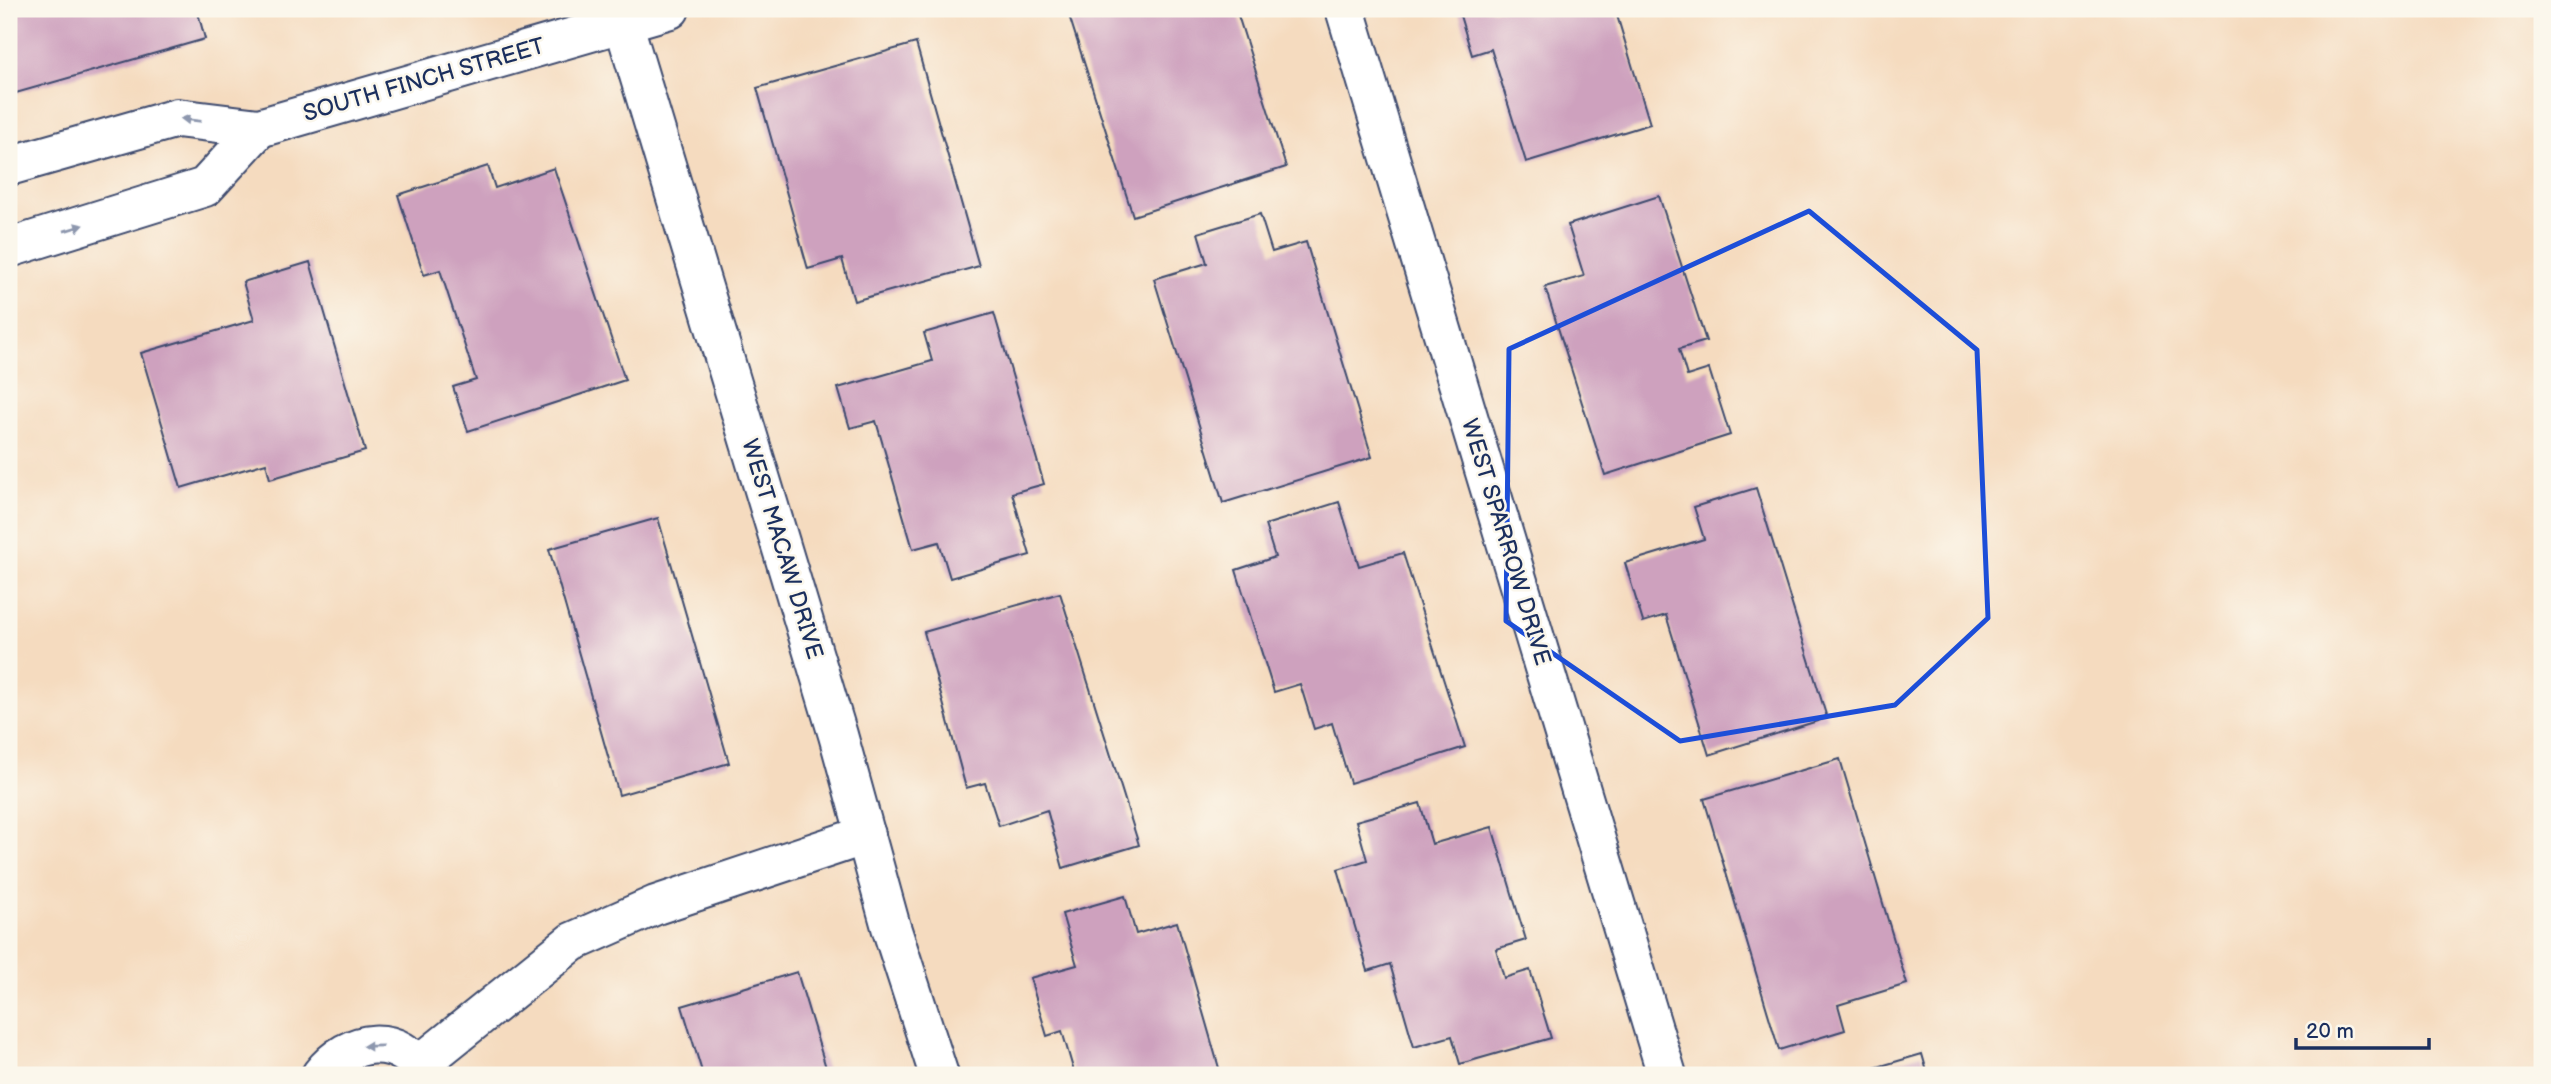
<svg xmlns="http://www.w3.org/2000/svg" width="2551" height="1084" font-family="'Balsamiq Sans',sans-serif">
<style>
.building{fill:#cea1be}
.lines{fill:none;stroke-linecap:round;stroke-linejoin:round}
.minor-casing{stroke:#3c496d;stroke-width:42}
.minor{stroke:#fff;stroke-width:38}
.oneway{fill:#8d97ae}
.marked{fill:none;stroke:#1d4ed8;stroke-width:5;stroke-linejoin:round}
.labels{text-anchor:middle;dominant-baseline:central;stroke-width:5;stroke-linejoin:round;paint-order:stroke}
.street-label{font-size:23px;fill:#1b2f5e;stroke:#fbf7ec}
</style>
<rect width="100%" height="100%" fill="#fbf7ec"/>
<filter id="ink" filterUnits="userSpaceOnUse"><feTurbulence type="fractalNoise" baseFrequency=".0143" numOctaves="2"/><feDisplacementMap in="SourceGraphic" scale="14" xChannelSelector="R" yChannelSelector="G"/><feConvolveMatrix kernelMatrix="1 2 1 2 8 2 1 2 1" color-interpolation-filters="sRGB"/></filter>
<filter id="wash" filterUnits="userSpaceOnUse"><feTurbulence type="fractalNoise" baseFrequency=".00686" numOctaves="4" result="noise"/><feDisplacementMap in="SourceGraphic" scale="28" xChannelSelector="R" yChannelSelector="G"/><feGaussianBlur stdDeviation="1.57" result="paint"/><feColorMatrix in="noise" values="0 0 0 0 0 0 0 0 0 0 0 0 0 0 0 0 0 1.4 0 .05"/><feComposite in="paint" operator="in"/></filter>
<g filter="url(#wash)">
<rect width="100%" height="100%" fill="#f5dbbf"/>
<g id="blocks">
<g class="building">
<polygon points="9,9 197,9 205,39 9,95"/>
<polygon points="1067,9 1236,9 1286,167 1133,216"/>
<polygon points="1458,9 1615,9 1650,124 1526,162 1491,49 1472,55"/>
<polygon points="916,43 979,266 854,301 842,259 808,269 757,88"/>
<polygon points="488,166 495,188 554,168 625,380 468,431 453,387 476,380 440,270 424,275 398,195"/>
<polygon points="1659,196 1706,341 1679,349 1687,376 1709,369 1730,435 1605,475 1545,287 1584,276 1568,225"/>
<polygon points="1260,214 1272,252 1306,242 1372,457 1223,503 1154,279 1207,263 1198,233"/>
<polygon points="310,262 365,451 270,479 266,463 181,488 141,353 254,320 243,282"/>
<polygon points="994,313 1044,484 1012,493 1030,555 950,578 939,542 913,549 876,421 850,428 838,388 932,361 924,333"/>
<polygon points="1756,488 1827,718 1709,755 1666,615 1643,622 1625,563 1704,539 1694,507"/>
<polygon points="1339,502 1359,566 1403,553 1465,747 1350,783 1332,723 1314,729 1300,684 1274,692 1236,570 1275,557 1265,525"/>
<polygon points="658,518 729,763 619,795 549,549"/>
<polygon points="1060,593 1139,845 1063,868 1047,810 999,826 985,783 966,788 924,632"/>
<polygon points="1840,759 1907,984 1838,1005 1845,1030 1779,1050 1704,799"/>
<polygon points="1420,803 1432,844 1492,827 1526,940 1496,949 1504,978 1530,970 1551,1038 1460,1064 1452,1036 1414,1047 1390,964 1368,971 1338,869 1367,860 1356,821"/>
<polygon points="1125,896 1136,934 1177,922 1221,1075 1075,1075 1062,1031 1047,1036 1030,978 1077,965 1062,914"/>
<polygon points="797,972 827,1071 813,1075 703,1075 682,1006"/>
<polygon points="1922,1054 1928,1075 1850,1075"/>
<polygon points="602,1069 604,1075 582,1075 581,1074"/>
</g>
</g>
</g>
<g filter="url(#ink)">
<use href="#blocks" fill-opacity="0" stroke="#3c496d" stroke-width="2"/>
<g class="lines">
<g class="minor-casing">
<g id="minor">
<polyline points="1345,9 1667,1075"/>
<polyline points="623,22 838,735 891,927 939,1075"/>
<polyline points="9,166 177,118 259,128 670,9"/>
<polyline points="9,248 205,187 259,128"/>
<polyline points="419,1065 572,942 656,905 866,835"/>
<path d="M321,1075C349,1038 399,1031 425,1075"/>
</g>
</g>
<use href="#minor" class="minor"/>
</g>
<defs><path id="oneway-solid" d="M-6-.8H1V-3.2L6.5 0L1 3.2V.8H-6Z" transform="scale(1.75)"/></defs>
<g class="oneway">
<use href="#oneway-solid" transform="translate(191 120) rotate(-173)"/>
<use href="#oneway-solid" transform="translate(74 228) rotate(-17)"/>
<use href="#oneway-solid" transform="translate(373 1046) rotate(179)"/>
</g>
</g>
<path class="marked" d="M1809,211L1977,350L1988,618L1895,705L1680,741L1506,621L1509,349Z"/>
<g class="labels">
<g class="street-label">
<text transform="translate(424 80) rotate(-16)">SOUTH FINCH STREET</text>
<text transform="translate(1506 542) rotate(73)">WEST SPARROW DRIVE</text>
<text transform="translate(782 549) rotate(73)">WEST MACAW DRIVE</text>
</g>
</g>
<rect width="2551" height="1084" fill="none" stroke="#fbf7ec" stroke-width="35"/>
<path d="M2296 1038v10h133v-10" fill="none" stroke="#1b2f5e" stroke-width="3.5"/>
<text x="2306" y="1038" font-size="21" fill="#1b2f5e" stroke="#fbf7ec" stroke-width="5" paint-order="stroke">20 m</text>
</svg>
